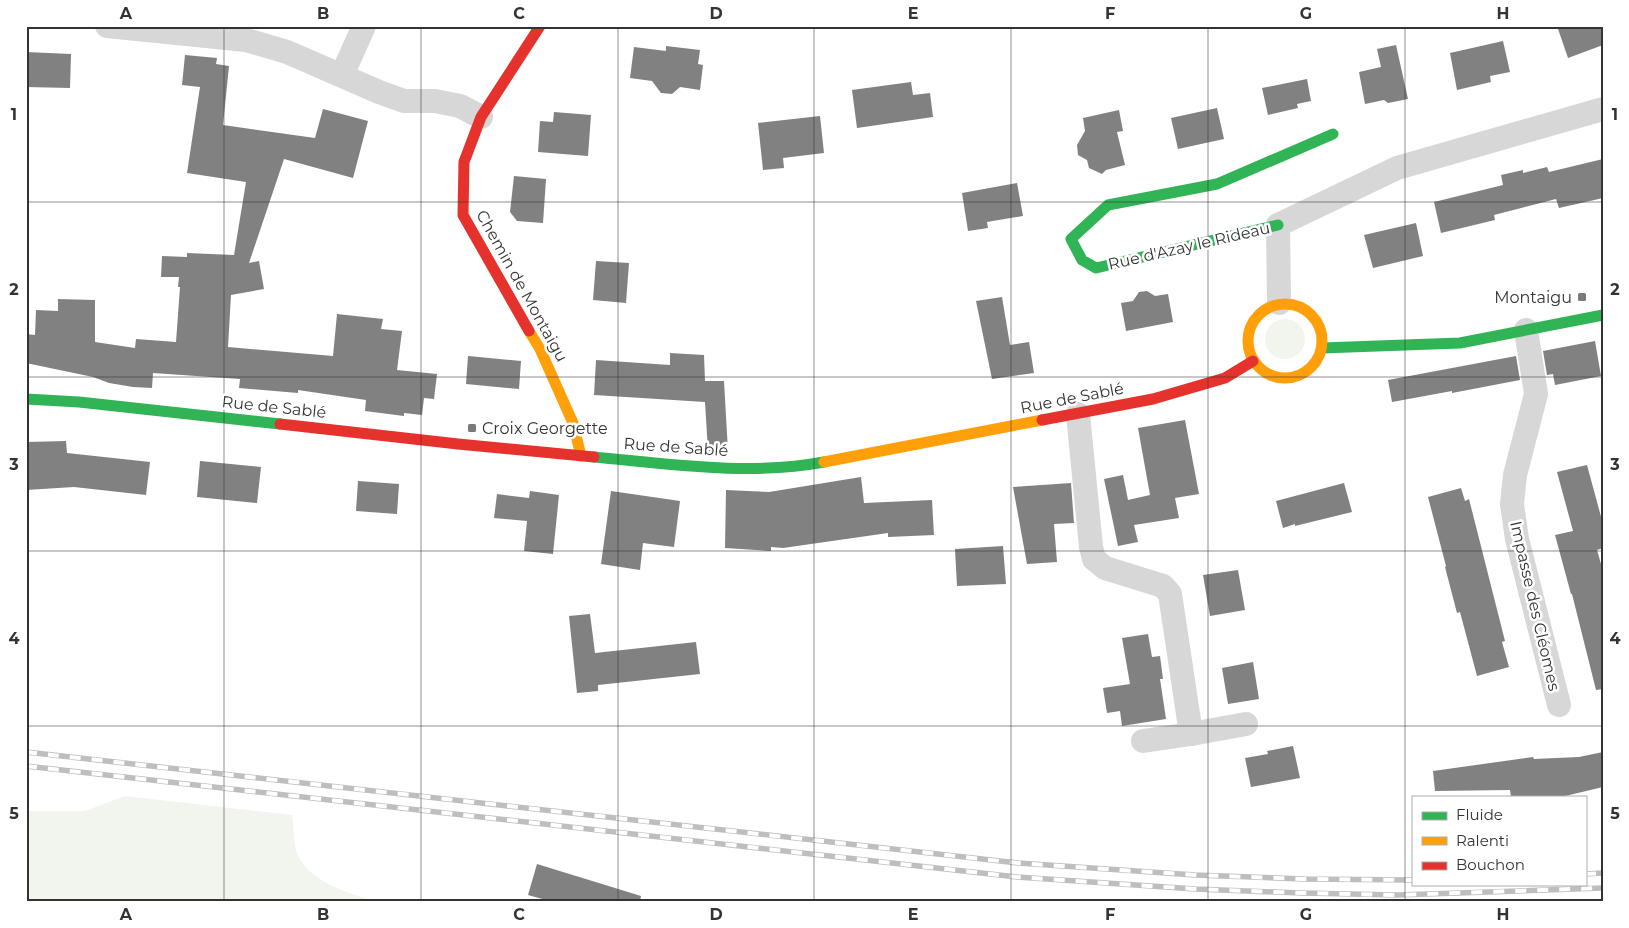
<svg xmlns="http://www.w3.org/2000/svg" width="1629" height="928" font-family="Montserrat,sans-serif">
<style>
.green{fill:#f1f5ed}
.building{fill:#818181}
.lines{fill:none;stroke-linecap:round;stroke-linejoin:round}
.street{stroke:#d7d7d7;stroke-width:24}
.fast{stroke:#30b455;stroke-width:11}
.slow{stroke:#ff9f0a;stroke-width:11}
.jam{stroke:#e5322d;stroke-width:11}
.rail-casing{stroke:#bebebe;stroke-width:5.5}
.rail{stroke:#fff;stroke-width:4;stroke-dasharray:11;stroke-linecap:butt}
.grid{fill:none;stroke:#333;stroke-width:1;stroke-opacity:0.55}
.poi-dot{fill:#7a7a7a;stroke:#fff;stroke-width:2}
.labels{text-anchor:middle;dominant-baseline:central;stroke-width:5;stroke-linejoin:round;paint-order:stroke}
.street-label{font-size:16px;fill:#333;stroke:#fff}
.poi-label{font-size:16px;fill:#333;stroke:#fff;text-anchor:end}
.neatline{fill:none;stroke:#333;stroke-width:2}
.grid-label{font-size:16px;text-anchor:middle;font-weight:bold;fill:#333}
</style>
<rect width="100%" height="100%" fill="#fff"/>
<g class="green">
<circle cx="1285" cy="339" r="20"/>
<path d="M125,796L292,815C294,826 293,839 296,850C304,881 351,894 378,902H26V811H85Z"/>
</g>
<g class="building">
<polygon points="1557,26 1603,26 1603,45 1568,58"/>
<polygon points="1503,41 1510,72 1490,76 1491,82 1457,90 1450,53"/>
<polygon points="1396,45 1408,99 1388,103 1384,100 1365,104 1359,72 1381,67 1377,49"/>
<polygon points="666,46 700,50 698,64 703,65 700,90 680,87 672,94 661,93 652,81 630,78 634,47 666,51"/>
<polygon points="26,52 71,54 70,88 26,87"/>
<polygon points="185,55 217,58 216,64 229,66 223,125 315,138 323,109 368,121 353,178 284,159 249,263 259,261 264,289 231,295 228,347 333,356 337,314 383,319 381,329 402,331 397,370 437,374 434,399 424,398 422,415 404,413 404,416 365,411 366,400 298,390 298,393 239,388 240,379 153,373 152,388 133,387 109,383 93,377 26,363 26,334 35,335 36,310 58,311 58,299 95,300 95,342 135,348 136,339 176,342 180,287 178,287 179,277 161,277 162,256 187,257 187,253 234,255 246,182 187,173 200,87 182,85"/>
<polygon points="1307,79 1311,101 1297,104 1298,108 1268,115 1262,88"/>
<polygon points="911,82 913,95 930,93 933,117 857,128 852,90"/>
<polygon points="1217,108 1224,139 1178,149 1171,118"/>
<polygon points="1119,110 1123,131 1117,132 1125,165 1106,170 1102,174 1089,168 1087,160 1078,155 1077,145 1085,131 1083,118"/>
<polygon points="554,112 591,115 588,156 538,152 540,121 553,122"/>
<polygon points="820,116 824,153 783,158 784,168 763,170 758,123"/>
<polygon points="1603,159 1603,198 1559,208 1556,199 1494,215 1495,220 1441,233 1434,202 1503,185 1501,175 1523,170 1523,173 1547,167 1549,172"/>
<polygon points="514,176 546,179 543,223 517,221 510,212"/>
<polygon points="1017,183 1023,216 987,222 988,228 968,231 962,193"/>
<polygon points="1416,223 1423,256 1373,268 1364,235"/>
<polygon points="596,261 629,263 626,303 593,300"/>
<polygon points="1147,291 1155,296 1168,294 1173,322 1126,331 1121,303 1133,301 1139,292"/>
<polygon points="1002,297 1010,345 1029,342 1034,373 992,379 976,301"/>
<polygon points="1595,341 1601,376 1555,385 1553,374 1547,375 1543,351"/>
<polygon points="670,353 704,355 705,381 724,381 728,451 708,451 705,402 594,395 596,360 670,365"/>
<polygon points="468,356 521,361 519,389 466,384"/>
<polygon points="1516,356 1520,380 1452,393 1452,391 1392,402 1388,380"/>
<polygon points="1185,420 1199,494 1175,498 1179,518 1134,525 1138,542 1118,546 1104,479 1123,475 1128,500 1150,495 1138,428"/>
<polygon points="66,441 67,453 150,462 146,495 74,487 26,490 26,442"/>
<polygon points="200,461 261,467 257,503 197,497"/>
<polygon points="1587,465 1603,524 1603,548 1597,550 1603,571 1603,689 1596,690 1572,594 1571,594 1555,535 1573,531 1557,472"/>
<polygon points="861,477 864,503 932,500 934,535 888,537 888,533 783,548 771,547 771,551 725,548 726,490 769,492"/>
<polygon points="358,481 399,484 397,514 356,511"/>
<polygon points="1071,483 1074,523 1054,524 1057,562 1027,564 1013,487"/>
<polygon points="1344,483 1352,512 1295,526 1295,524 1283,528 1276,501"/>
<polygon points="1461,488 1465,501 1469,499 1505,641 1502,642 1509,667 1477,676 1460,612 1457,613 1445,567 1446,566 1428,497"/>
<polygon points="530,491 559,495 553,554 524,551 527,521 494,518 497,494 529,498"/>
<polygon points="611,491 680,501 674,547 643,543 640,570 601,564"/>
<polygon points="1003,546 1006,584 957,586 955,549"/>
<polygon points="1238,570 1245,610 1210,616 1203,575"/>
<polygon points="590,614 595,653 696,642 700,674 598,685 598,691 577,693 569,616"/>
<polygon points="1148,634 1152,657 1160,656 1163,679 1160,679 1166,719 1122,726 1120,711 1107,713 1103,688 1130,684 1122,638"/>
<polygon points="1253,662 1259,699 1228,704 1222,668"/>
<polygon points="1293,746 1300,778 1251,787 1245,758 1268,754 1267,751"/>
<polygon points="1603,752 1603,787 1561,797 1511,797 1510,790 1435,791 1433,771 1533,757 1534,759 1579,757"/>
<polygon points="537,864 641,896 640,902 553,902 528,895"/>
</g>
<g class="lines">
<g class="street">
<polyline points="107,26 246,40 287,52 379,92 404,101 435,101 460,106 481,117"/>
<polyline points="342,75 364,26"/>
<polyline points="1279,303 1278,225 1397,168 1603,109"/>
<polyline points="1526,330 1536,394 1515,475 1512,504 1517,539 1559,705"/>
<polyline points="1078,414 1091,547 1094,559 1105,568 1163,586 1170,594 1191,734 1246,724"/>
<polyline points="1143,741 1191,734"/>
</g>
<g class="fast">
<polyline points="1278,225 1096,268 1082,260 1071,239 1108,205 1217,184 1333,134"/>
<polyline points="1322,348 1460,343 1603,315"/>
<polyline points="26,399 79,402 280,424"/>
<path d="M594,457C670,464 749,476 824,462"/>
</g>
<g class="slow">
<circle cx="1285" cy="341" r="37"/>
<polyline points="529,331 540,349 573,423 581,456"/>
<polyline points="824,462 1042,420"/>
</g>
<g class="jam">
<polyline points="529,331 463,215 464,162 481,117 540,26"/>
<polyline points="1042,420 1153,399 1225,378 1253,361"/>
<polyline points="280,424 458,444 594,457"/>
</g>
<g class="rail-casing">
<g id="rail">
<polyline points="26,752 1018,863 1195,875 1304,879 1413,880"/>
<polyline points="26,766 1017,877 1195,889 1302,893 1398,895 1603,888"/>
<polyline points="1585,874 1603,873"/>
</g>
</g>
<use href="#rail" class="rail"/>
</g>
<path class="grid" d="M224,26V902M421,26V902M618,26V902M814,26V902M1011,26V902M1208,26V902M1405,26V902M26,202H1603M26,377H1603M26,551H1603M26,726H1603"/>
<g class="poi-dot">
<rect x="1577" y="292" width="10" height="10" rx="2.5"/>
<rect x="467" y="423" width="10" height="10" rx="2.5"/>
</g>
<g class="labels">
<g class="street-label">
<text transform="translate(1189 246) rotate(-13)">Rue d'Azay le Rideau</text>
<text transform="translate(522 286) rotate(61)">Chemin de Montaigu</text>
<text transform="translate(1072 398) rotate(-11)">Rue de Sablé</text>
<text transform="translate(274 407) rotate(6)">Rue de Sablé</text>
<text transform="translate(676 447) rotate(4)">Rue de Sablé</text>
<text transform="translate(1535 606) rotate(77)">Impasse des Cléomes</text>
</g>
<g class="poi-label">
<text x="1572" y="297">Montaigu</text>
<text x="482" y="428" text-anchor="start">Croix Georgette</text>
</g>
</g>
<rect width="1629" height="928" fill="none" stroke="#ffffff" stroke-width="55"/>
<rect x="1412" y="796" width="175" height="90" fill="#ffffff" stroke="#adadad"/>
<rect x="1422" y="812" width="25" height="8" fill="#30b455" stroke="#adadad"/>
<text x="1456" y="820" font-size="15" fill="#333333">Fluide</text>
<rect x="1422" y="837" width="25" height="8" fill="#ff9f0a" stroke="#adadad"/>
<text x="1456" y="846" font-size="15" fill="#333333">Ralenti</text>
<rect x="1422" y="862" width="25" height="8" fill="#e5322d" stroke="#adadad"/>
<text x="1456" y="870" font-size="15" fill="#333333">Bouchon</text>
<rect x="28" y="28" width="1574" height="872" class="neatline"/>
<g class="grid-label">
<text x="126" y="19">A</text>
<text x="323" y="19">B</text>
<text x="519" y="19">C</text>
<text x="716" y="19">D</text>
<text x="913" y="19">E</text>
<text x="1110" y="19">F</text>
<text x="1306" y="19">G</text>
<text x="1503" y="19">H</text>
<text x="14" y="120">1</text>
<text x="1615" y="120">1</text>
<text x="14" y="295">2</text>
<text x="1615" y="295">2</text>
<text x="14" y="470">3</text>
<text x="1615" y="470">3</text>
<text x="14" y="644">4</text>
<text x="1615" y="644">4</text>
<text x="14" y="819">5</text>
<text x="1615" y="819">5</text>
<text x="126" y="920">A</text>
<text x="323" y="920">B</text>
<text x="519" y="920">C</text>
<text x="716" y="920">D</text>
<text x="913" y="920">E</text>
<text x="1110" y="920">F</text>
<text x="1306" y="920">G</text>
<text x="1503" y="920">H</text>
</g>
</svg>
